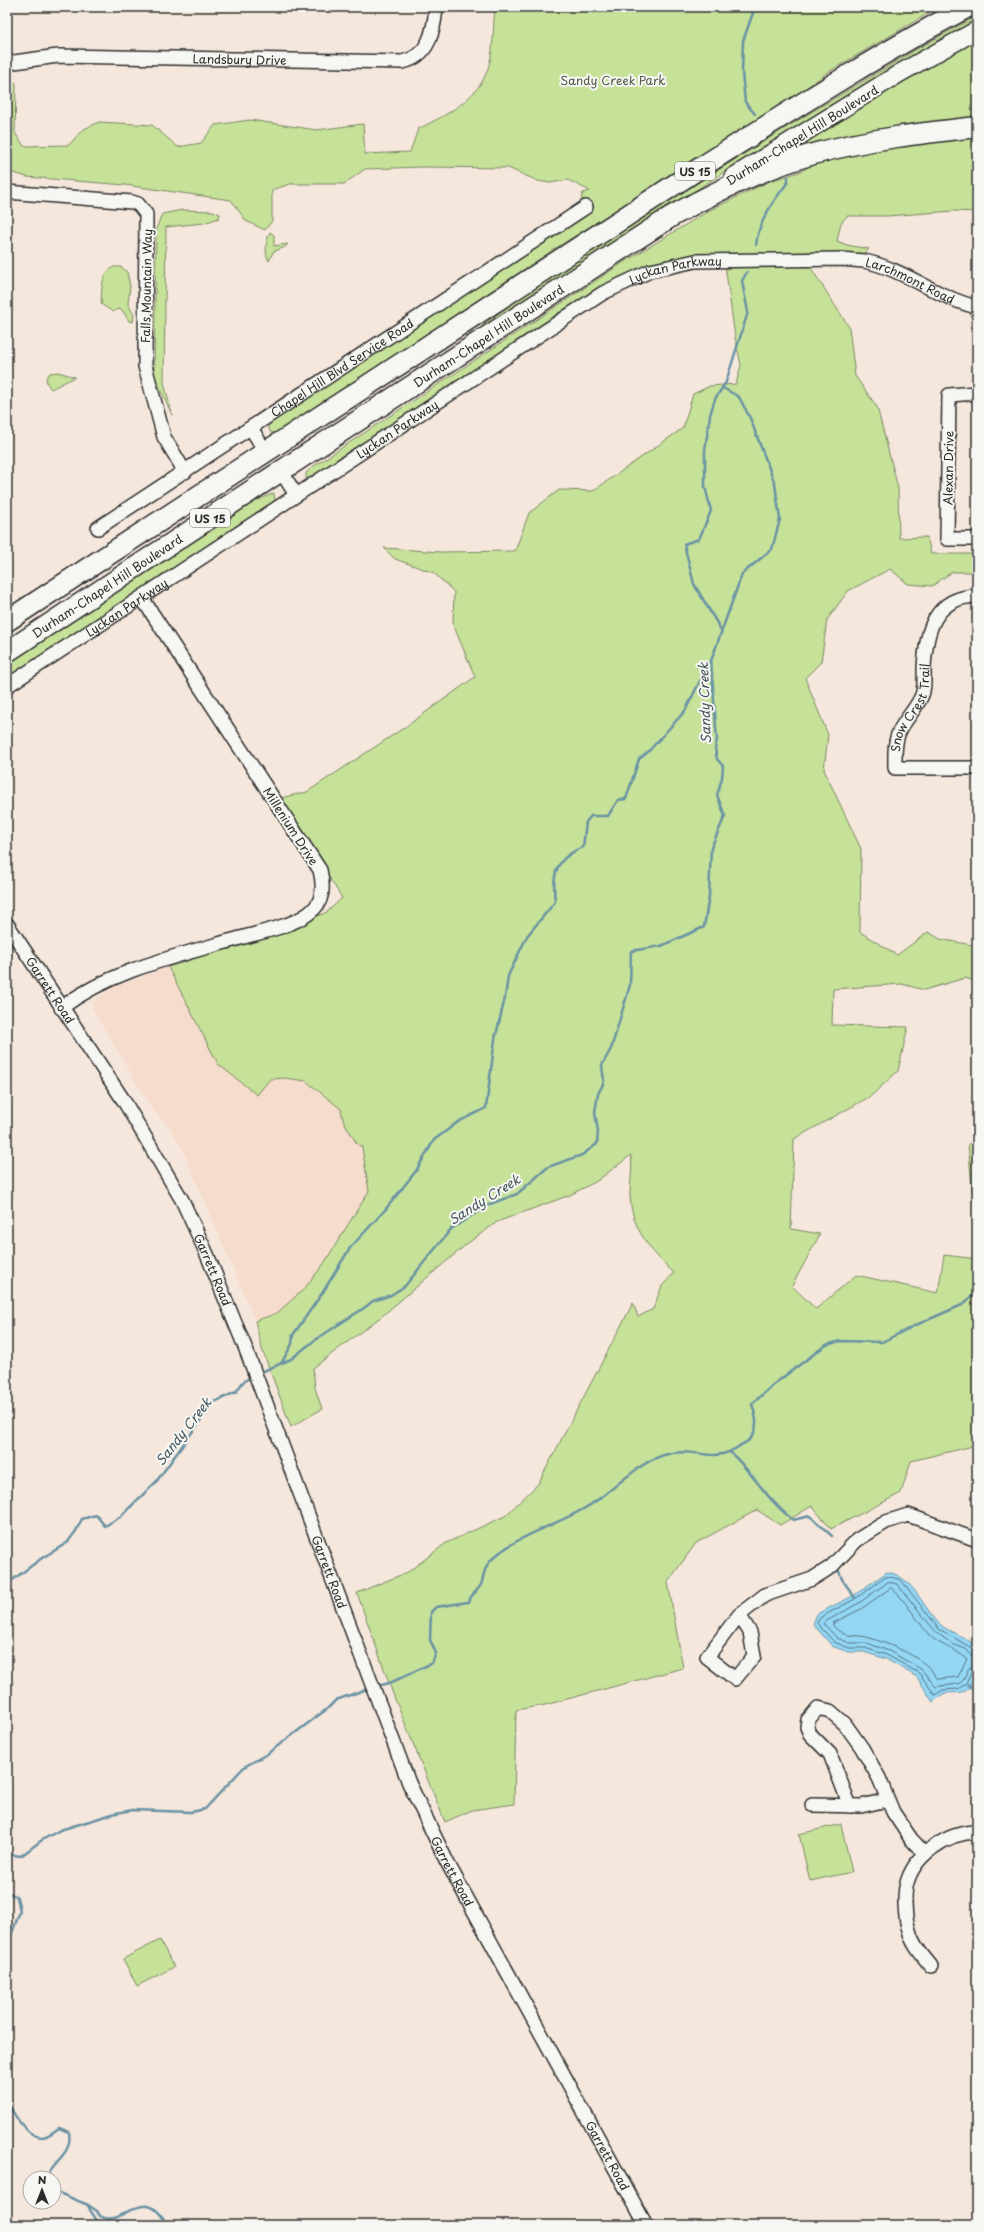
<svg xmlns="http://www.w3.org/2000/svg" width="984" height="2232" font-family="'Playpen Sans',sans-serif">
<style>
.built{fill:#f6dccc}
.green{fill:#c6e299;stroke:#788662}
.water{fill:#93d7f5;stroke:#6992a4}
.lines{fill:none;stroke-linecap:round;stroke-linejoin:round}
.shore{stroke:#55707c;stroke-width:1}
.stream{stroke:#6992a4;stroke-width:2.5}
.minor-casing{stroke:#2b2b2b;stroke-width:16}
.major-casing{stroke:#2b2b2b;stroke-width:20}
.highway-casing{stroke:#2b2b2b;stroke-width:23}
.minor{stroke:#f6f6f2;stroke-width:13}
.major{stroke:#f6f6f2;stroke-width:17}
.highway{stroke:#f6f6f2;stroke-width:20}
.labels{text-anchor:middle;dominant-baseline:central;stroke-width:4;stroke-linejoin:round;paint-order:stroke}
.shield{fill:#f6f6f2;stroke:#686867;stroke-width:1}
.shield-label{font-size:11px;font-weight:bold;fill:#2b2b2b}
.street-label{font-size:12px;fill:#2b2b2b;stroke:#f6f6f2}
.park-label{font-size:12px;fill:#525946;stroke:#f6f6f2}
.water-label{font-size:13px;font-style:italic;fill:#45565e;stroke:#f6f6f2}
</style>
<rect width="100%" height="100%" fill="#f6e7dc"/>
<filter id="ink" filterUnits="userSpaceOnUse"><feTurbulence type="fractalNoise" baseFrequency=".025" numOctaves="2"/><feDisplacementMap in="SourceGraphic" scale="8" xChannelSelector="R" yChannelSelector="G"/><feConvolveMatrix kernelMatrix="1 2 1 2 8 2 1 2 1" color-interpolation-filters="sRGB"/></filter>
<g filter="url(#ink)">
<polygon class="built" points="168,967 218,1064 257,1095 270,1079 285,1078 305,1081 341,1109 365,1155 369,1191 323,1265 304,1289 277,1313 255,1321 182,1148 169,1127 152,1109 92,1008 93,1001 114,987"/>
<g class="green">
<path d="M495,7H939L830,71L764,117L556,248L279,432L271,433L268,427L273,420L586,216L590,210L588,202L581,199L583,193L590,191L568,180L550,183L538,181L508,168L422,167L365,169L344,184H290L272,190V221L265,230L246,221L231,200L125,185L27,177L7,171V78L16,83L15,133L24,146L69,145L82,130L99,122L152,125L178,147L201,143L215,125L250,120L317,130L363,124L365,154L410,152L418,129C446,115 480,99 489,65C494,48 493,25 495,7Z"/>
<polygon points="977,16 977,22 780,139 763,147 482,328 482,326 513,302 655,209 805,116 917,49"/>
<polygon points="977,38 977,119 807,146 805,144 808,141 855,109"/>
<path d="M977,137V212L953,211L887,216H847L841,223L837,241L847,245L869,249L864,254L675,260L456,383L334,461L312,479L306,478V473L314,466L624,262L710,210L770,181L802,171C809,161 899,144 916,142C936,139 957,138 977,137Z"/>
<polygon points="182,210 213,211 220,214 219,218 204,223 166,227 164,382 172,415 154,375 156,229 162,214"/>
<path d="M270,232L274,235V246L288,244L285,247L273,252L269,261C264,253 266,240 270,232Z"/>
<path d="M725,265H809L849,327L855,376L877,407L898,488L899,538L927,537L931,554H977V572H952L932,586L908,584L890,569L848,591L827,620L821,662L805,678L828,735L824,770L861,849L860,932L897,955L928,932L940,939L977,946V982L965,978L924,990L902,984L833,989L832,1025L908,1027L898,1071L871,1096L794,1139L791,1229L820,1234L792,1286L816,1309L856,1275L938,1293L944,1255L977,1259V1445L911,1461L901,1493L831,1529L812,1506L780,1525L757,1510L696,1543L668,1582L683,1668L545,1705L516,1710L514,1804L472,1810L445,1822L393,1694L357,1593L408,1572L446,1543L505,1516L538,1484L633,1303L638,1317L653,1309L662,1286L674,1273C651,1252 631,1228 630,1195C630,1182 633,1168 631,1155L597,1181L570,1195L497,1222L468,1243L382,1316L313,1368L315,1388L322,1409L291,1427L262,1349L255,1321L277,1313L304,1289L323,1265L369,1191L362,1147L357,1144L343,1120L341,1109L306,1081L285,1078L270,1079L257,1095L218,1064L168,967L279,932L327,912L342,898L280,798L307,792L408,725L475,677L453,624L454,592L434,573L395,559L384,548L441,552L515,551L529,513L559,490L593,491L683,428L693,394L710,386L736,384L741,365L735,337Z"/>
<path d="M114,267H121L127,272L130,286L128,304L134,315L133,322L129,321L122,310L118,309L113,312L101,304C102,290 100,274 114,267Z"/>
<polygon points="58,372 75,377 51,389 47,383 46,378 50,373"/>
<polygon points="274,493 275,501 261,513 240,523 206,549 7,678 7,665 254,502"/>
<polygon points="977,1143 977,1241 968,1144"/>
<polygon points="841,1824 852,1872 810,1881 799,1834"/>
<polygon points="160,1940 174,1967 137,1986 123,1959"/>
</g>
<path class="water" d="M887,1572C914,1576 923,1610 942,1626C951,1633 975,1640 977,1650C980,1661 976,1676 971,1686C965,1695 954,1692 946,1693C941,1694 937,1699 933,1702L917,1677L886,1659L864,1652H848L832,1646L813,1624L817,1614L853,1596Z"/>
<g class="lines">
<g class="shore">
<path d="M891,1588C902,1595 920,1625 930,1636C941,1646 956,1649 967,1659L958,1677L938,1679C934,1675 931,1668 926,1665C910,1652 889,1644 870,1638C854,1633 847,1640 833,1626V1623L861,1609Z"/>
<polyline points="977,1651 939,1629 901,1580 887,1576 855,1599 821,1617 817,1623 834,1642 849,1648 865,1648 887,1655 919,1673 935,1695 943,1690 958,1689 966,1684 972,1671 977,1669"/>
<path d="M977,1656L971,1655L966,1649L952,1644L936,1632L897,1584L888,1582L859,1603L823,1623L837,1638L850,1643H867L889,1651L921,1669L936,1687C944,1684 959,1687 963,1680C966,1676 966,1671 969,1668L977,1664"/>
</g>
<g class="stream">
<polyline points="755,7 743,41 742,73 745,102 755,114"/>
<path d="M756,245C758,222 774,200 788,182V177"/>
<polyline points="721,630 694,584 684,544 699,539 711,511 705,486 705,450 710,415 715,399 726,382 748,312 742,281 747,272"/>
<path d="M282,1362L292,1344L293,1335L323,1292L350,1248L385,1210L416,1171L434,1140L458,1122L486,1108L495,1039L505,998L508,976L527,936L555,902C552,873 555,859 583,847L586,822L591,816H608L618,800L626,799L639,759L647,753L685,711L710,661"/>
<polyline points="259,1373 291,1359 315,1340 364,1308 373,1301 391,1295 405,1286 451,1229 490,1204 517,1194 548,1167 582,1155 597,1144 598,1131 595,1112 598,1094 604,1082 602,1065 611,1049 630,985 631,951 661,946 704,927 709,896 711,848 725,816 717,795 722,778 723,766 717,759 715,748 717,740 711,661 742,574 772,549 780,519 775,484 750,418 739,397 723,388"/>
<path d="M730,1452C754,1474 766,1499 793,1520L810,1516L832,1536"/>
<polyline points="838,1569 842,1579 855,1598"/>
<polyline points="7,1584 42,1558 67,1543 76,1531 82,1519 96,1515 105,1526 120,1517 156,1482 214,1402 236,1392 243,1382 251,1377"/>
<polyline points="968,1685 977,1691"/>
<path d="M377,1686L390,1683L432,1663L436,1653L430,1640L431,1612L436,1607L468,1602C471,1594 480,1590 482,1582C484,1574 484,1568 490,1561C516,1535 555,1526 585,1508C614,1492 638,1459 672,1453C700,1448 712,1464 738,1447C742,1444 748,1442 751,1438C759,1427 756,1416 752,1404L774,1384L826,1345L841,1341L882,1342L916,1325L962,1305L977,1292"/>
<polyline points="7,1854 21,1856 42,1840 60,1830 116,1813 133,1810 191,1812 205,1809 244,1767 267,1754 327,1709 336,1700 370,1688"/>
<polyline points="7,1892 17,1897 20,1911 7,1947"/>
<path d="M7,2101C13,2113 26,2137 42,2137C48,2137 54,2131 59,2128L69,2132C73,2156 51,2160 48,2178"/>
<path d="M54,2191L88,2205C90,2213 97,2217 98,2225"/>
<path d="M88,2205L97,2211L100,2216C122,2230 144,2180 167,2225"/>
</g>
<g class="minor-casing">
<g id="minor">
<path id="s1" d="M7,63L58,56L402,62C429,57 434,31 436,7"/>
<polyline points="7,192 132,202 138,204 146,214 145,366 164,437 185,472"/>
<polyline points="977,393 949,395 947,539 977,539"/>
<polyline points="251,428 265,451"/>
<polyline points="281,471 296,495"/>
<path id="s2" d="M98,528L586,207"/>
<path id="s3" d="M7,686L603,293L650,271L695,261L841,259L864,261C905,269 937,298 977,307"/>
<path id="s4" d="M976,768H895C895,756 894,743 899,732C905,719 917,708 922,695C925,688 924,676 924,668C926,631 934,597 977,596"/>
<path id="s5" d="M7,924L124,1101L182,1200L206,1252L245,1347L409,1783L447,1862L646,2225"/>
<path d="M61,1008C113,969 178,956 240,938C262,932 289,927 308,914C324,903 324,887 320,870L142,598"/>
<polyline points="739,1615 750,1632 754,1656 735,1679 707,1657 739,1615 765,1595 812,1579 831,1567 857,1540 886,1522 908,1515 977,1540"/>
<polyline points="812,1805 861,1806 887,1800"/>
<polyline points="850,1806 830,1754 810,1734 807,1727 808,1720 818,1708 830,1711 845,1724 862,1748 879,1778 893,1812 911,1839 925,1854"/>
<path d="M931,1966C922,1955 912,1944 909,1930C905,1918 904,1899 906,1887C912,1856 947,1832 977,1832"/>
</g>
</g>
<g class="major-casing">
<polyline id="major" points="733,177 900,73 977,30"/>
</g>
<g class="highway-casing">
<g id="highway">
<path d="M7,621L703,166C790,111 877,55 968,7"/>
<path id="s6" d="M7,652L281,471L672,216C718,190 766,167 817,153C869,139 923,133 977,127"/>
</g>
</g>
<use href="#minor" class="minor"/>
<use href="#major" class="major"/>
<use href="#highway" class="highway"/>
</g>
</g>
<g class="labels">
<g class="shield">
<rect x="675" y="162" width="40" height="18" rx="3"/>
<rect x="190" y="509" width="40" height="18" rx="3"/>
</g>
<g class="shield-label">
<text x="695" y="171">US 15</text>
<text x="210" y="518">US 15</text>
</g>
<g class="street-label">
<text stroke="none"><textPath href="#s1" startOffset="233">Landsbury Drive</textPath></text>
<text transform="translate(802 135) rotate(-32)">Durham-Chapel Hill Boulevard</text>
<text stroke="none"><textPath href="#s3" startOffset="791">Lyckan Parkway</textPath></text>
<text stroke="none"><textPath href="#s3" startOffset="1031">Larchmont Road</textPath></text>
<text transform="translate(146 286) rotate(-89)">Falls Mountain Way</text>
<text stroke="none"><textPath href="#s6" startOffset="576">Durham-Chapel Hill Boulevard</textPath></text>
<text stroke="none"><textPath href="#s2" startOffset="292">Chapel Hill Blvd Service Road</textPath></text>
<text stroke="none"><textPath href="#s3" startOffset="467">Lyckan Parkway</textPath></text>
<text transform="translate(948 468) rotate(-89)">Alexan Drive</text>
<text stroke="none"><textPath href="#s6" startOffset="120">Durham-Chapel Hill Boulevard</textPath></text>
<text stroke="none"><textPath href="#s3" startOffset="143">Lyckan Parkway</textPath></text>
<text stroke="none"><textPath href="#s4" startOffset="145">Snow Crest Trail</textPath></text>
<text transform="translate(291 826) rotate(57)">Millenium Drive</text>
<text stroke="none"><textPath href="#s5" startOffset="79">Garrett Road</textPath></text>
<text stroke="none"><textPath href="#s5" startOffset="403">Garrett Road</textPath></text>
<text stroke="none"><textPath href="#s5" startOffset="727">Garrett Road</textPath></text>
<text stroke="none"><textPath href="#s5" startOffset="1051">Garrett Road</textPath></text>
<text stroke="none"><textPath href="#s5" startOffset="1375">Garrett Road</textPath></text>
</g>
<g class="park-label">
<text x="613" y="80">Sandy Creek Park</text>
</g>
<g class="water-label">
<text transform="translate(704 703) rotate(-92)">Sandy Creek</text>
<text transform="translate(484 1199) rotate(-32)">Sandy Creek</text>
<text transform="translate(183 1431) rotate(-52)">Sandy Creek</text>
</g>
</g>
<rect width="984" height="2232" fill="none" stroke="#f6f6f2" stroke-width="24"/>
<rect x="12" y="12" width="960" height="2208" fill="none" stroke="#2b2b2b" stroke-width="1.5" filter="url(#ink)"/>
<g transform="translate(42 2190)"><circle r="19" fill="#f6f6f2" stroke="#a5a5a2"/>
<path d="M0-3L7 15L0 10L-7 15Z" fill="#2b2b2b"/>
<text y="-6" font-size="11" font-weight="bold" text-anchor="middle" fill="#2b2b2b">N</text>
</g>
</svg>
